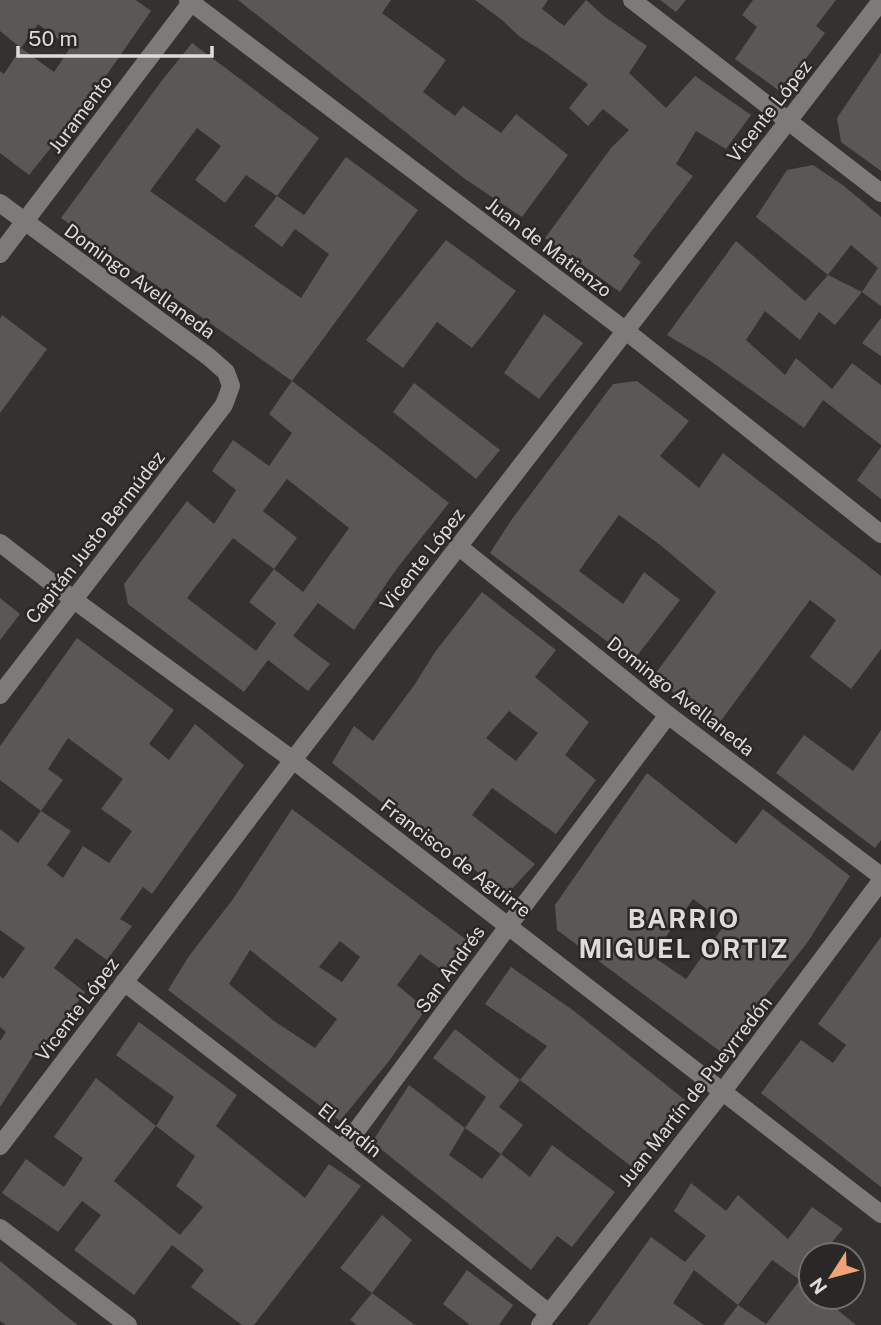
<svg xmlns="http://www.w3.org/2000/svg" width="881" height="1325" font-family="'Public Sans',sans-serif">
<style>
.building{fill:#5a5756;fill-rule:evenodd}
.lines{fill:none;stroke-linecap:round;stroke-linejoin:round}
.minor{stroke:#7c7b7a;stroke-width:18}
.labels{text-anchor:middle;dominant-baseline:central;stroke-width:5;stroke-linejoin:round;paint-order:stroke}
.street-label{font-size:19px;fill:#dddcdb;stroke:#2a2826}
.district-label{font-size:26px;font-weight:bold;letter-spacing:2px;fill:#dddcdb;stroke:#2a2826}
</style>
<rect width="100%" height="100%" fill="#343130"/>
<g class="building">
<polygon points="0,0 136,0 151,11 90,99 29,175 0,153 0,71 4,74 21,48 54,72 70,48 38,24 21,48 0,31"/>
<polygon points="238,0 391,0 382,13 446,60 423,92 455,116 463,106 501,133 516,114 568,155 522,217 465,179"/>
<polygon points="475,0 548,0 542,9 564,26 586,0 605,17 647,46 629,73 666,108 695,76 751,115 726,149 696,131 676,164 693,176 633,256 641,262 620,292 545,238 611,148 629,130 603,109 588,126 569,108 588,84 544,52 520,37 502,20"/>
<polygon points="660,0 686,0 676,12"/>
<polygon points="753,0 836,0 816,26 825,33 781,92 735,59 757,27 742,15"/>
<polygon points="192,43 319,138 277,196 246,175 225,203 195,180 221,146 197,128 150,191 301,298 329,254 295,229 282,247 254,226 277,196 304,215 346,157 418,210 292,381 61,218 163,79"/>
<polygon points="881,53 881,171 841,142 837,118"/>
<polygon points="813,165 844,186 881,217 881,306 862,292 878,268 851,245 828,275 756,217 787,170"/>
<polygon points="446,240 516,291 472,348 437,322 403,368 366,340"/>
<polygon points="736,241 805,301 828,275 862,292 835,325 819,312 800,340 765,311 746,340 785,375 796,358 832,389 852,363 881,385 881,445 823,400 804,428 709,360 667,335"/>
<polygon points="544,314 583,343 539,399 504,373"/>
<polygon points="2,315 47,349 0,413 0,319"/>
<polygon points="881,318 881,356 862,343"/>
<path d="M292,381L449,503L398,567L354,630L318,603L293,636L330,664L308,691L268,660L244,692L128,604L124,584L187,501L214,524L236,490L212,471L233,440L269,466L292,433L269,414ZM287,479L349,528L303,592L274,569L297,538L263,511ZM233,538L274,569L249,602L276,623L256,651L187,598Z"/>
<polygon points="637,381 689,421 660,456 699,488 723,453 881,576 881,649 851,689 810,657 836,620 810,600 717,726 653,677 716,592 659,544 619,515 579,571 623,604 644,572 680,600 633,661 490,553 512,519 613,384"/>
<polygon points="414,383 500,450 476,479 393,412"/>
<polygon points="881,447 881,499 857,480"/>
<path d="M482,592L556,650L535,677L589,722L565,755L596,780L556,834L492,788L472,815L535,864L508,893L416,829L332,763L354,726L373,741L415,684L435,652ZM509,711L538,733L516,761L486,738Z"/>
<polygon points="0,598 20,614 0,640"/>
<polygon points="77,638 174,710 149,744 169,760 195,724 244,765 152,894 143,887 120,919 132,926 107,960 76,938 54,968 85,992 63,1022 35,1053 0,1107 0,1041 6,1032 0,1027 0,976 3,979 25,948 0,930 0,829 18,843 41,811 71,831 47,865 63,878 83,846 109,863 132,831 101,809 123,779 68,738 48,769 63,780 41,811 0,780 0,746"/>
<polygon points="881,730 881,840 875,848 776,773 804,735 853,771"/>
<path d="M647,773L736,844L763,809L850,876L807,943L721,1052L557,930L555,905ZM693,899L726,923L686,979L652,956Z"/>
<path d="M292,809L468,941L445,972L420,954L397,985L426,1009L389,1061L340,1121L168,990L189,956L233,899ZM340,941L360,957L342,982L319,967ZM250,950L337,1019L315,1048L274,1021L229,984Z"/>
<polygon points="881,937 881,1187 761,1093 801,1040 833,1063 846,1045 818,1024"/>
<polygon points="511,967 574,1011 685,1100 632,1167 520,1080 547,1046 485,1004"/>
<polygon points="139,1022 237,1095 216,1126 305,1198 329,1164 361,1186 254,1325 242,1325 191,1287 204,1270 172,1245 134,1295 74,1250 101,1215 82,1201 58,1232 2,1193 26,1159 64,1187 83,1158 54,1137 96,1078 156,1126 114,1181 180,1235 203,1207 176,1186 195,1156 156,1126 174,1097 116,1055"/>
<polygon points="455,1029 520,1080 499,1107 523,1125 501,1154 465,1128 486,1097 433,1058"/>
<polygon points="409,1085 465,1128 449,1155 482,1179 501,1154 530,1177 552,1145 615,1192 572,1247 557,1236 531,1270 372,1142"/>
<polygon points="691,1183 726,1211 738,1195 788,1239 812,1207 843,1229 821,1255 811,1255 811,1267 800,1280 772,1260 738,1305 694,1270 673,1303 704,1325 588,1325 651,1237 685,1262 706,1236 674,1211"/>
<polygon points="382,1215 412,1240 372,1293 340,1268"/>
<polygon points="0,1261 66,1316 78,1325 6,1325 0,1321"/>
<polygon points="467,1270 513,1305 499,1325 470,1325 443,1304"/>
<polygon points="800,1280 811,1288 811,1297 822,1297 856,1325 723,1325 738,1305 766,1324"/>
<polygon points="372,1293 415,1325 357,1325 350,1320"/>
</g>
<g class="lines">
<g class="minor">
<polyline points="188,0 626,331 881,534"/>
<polyline points="632,0 881,193"/>
<polyline points="0,203 209,357 226,372 231,386 224,405 0,695"/>
<polyline points="0,254 193,0"/>
<polyline points="0,543 74,600 293,760 881,1214"/>
<polyline points="458,546 668,715 881,876"/>
<polyline points="124,982 342,1150 549,1313"/>
<polyline points="0,1146 293,760 881,1"/>
<polyline points="342,1150 509,925 668,715"/>
<polyline points="0,1228 128,1325"/>
<polyline points="540,1325 723,1091 881,881"/>
</g>
</g>
<g class="labels">
<g class="street-label">
<text transform="translate(769 111) rotate(-52)">Vicente López</text>
<text transform="translate(80 114) rotate(-53)">Juramento</text>
<text transform="translate(549 247) rotate(37)">Juan de Matienzo</text>
<text transform="translate(140 281) rotate(36)">Domingo Avellaneda</text>
<text transform="translate(95 537) rotate(-52)">Capitán Justo Bermúdez</text>
<text transform="translate(422 559) rotate(-52)">Vicente López</text>
<text transform="translate(681 696) rotate(38)">Domingo Avellaneda</text>
<text transform="translate(456 858) rotate(37)">Francisco de Aguirre</text>
<text transform="translate(450 969) rotate(-54)">San Andrés</text>
<text transform="translate(77 1009) rotate(-53)">Vicente López</text>
<text transform="translate(695 1091) rotate(-52)">Juan Martín de Pueyrredón</text>
<text transform="translate(350 1130) rotate(38)">El Jardín</text>
</g>
<g class="district-label">
<text x="684" y="918">BARRIO<tspan x="684" dy="30">MIGUEL ORTIZ</tspan></text>
</g>
</g>
<g transform="translate(832 1276) rotate(234)"><circle r="33" fill="#2a2826" stroke="#72706e" stroke-width="2"/>
<path d="M0-5L12 26L0 18L-12 26Z" fill="#f0a279"/>
<text y="-10" font-size="19" font-weight="bold" text-anchor="middle" fill="#dddcdb">N</text>
</g>
<path d="M18 46v10h194v-10" fill="none" stroke="#dddcdb" stroke-width="3.5"/>
<text x="28" y="46" font-size="21" fill="#dddcdb" stroke="#2a2826" stroke-width="5" paint-order="stroke">50 m</text>
</svg>
